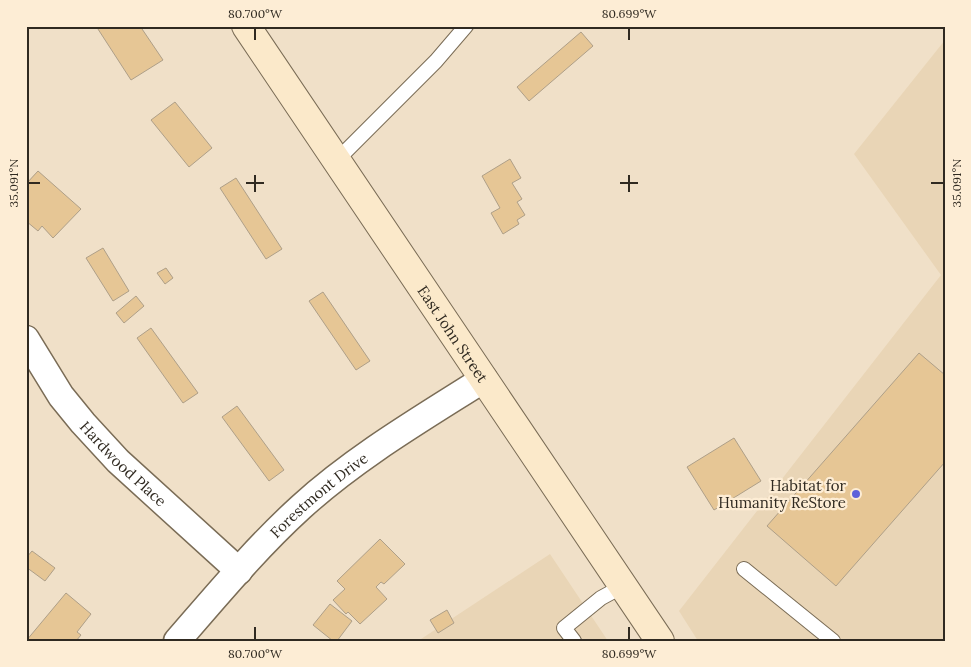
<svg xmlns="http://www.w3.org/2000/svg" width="971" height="667" font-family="Lora,serif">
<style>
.built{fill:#e9d5b6}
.building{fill:#e6c695;stroke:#ae9f88}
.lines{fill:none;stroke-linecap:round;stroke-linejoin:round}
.lane-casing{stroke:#7a6c56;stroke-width:16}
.street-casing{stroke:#7a6c56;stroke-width:29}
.secondary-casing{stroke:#7a6c56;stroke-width:30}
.lane{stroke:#fff;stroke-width:14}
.street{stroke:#fff;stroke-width:26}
.secondary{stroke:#fbe9ca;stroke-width:28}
.ticks{fill:none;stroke:#302a21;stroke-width:2}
.poi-dot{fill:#5e62da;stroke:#fdedd5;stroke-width:2}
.labels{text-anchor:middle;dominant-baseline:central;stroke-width:4.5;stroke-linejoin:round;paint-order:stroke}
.street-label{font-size:15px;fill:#302a21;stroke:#fdedd5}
.poi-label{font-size:15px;fill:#302a21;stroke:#fdedd5;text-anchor:end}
.neatline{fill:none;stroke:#302a21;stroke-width:2}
.ticks-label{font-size:12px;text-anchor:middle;fill:#302a21}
</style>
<rect width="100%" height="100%" fill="#f0e0c8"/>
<g class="built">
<polygon points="945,40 945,641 698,641 679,611 941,275 854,154"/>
<polygon points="550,554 608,641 418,641"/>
</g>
<g class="building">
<polygon points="96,26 140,26 163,60 131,80"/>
<polygon points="581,32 593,46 529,101 517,87"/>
<polygon points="175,102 212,148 189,167 151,120"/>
<polygon points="510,159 521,178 512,183 522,199 517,202 525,215 517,220 519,224 503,234 491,213 500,208 482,176"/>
<polygon points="38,171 81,209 53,238 42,226 38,231 26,221 26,184"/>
<polygon points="236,178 282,249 266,259 220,188"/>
<polygon points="103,248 129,291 113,301 86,258"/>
<polygon points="166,268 173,278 165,284 157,273"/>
<polygon points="323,292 370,361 356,370 309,301"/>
<polygon points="136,296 144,306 124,323 116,313"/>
<polygon points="151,328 198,393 183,403 137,338"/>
<polygon points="919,353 945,375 945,462 836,586 767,526"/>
<polygon points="237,406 284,470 269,481 222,417"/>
<polygon points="734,438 761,481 714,510 687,467"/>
<polygon points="380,539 405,564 384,584 381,582 376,587 387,599 360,624 348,612 346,614 333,600 345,589 337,581"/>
<polygon points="32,551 55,568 45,581 26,567 26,558"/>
<polygon points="66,593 91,614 77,632 81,635 76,641 26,641"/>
<polygon points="330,604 352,621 337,641 333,641 313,625"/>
<polygon points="447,610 454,623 438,633 430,620"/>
</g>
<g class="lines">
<g class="lane-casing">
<g id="lane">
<polyline points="336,161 436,61 466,26"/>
<polyline points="744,569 833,641"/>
<polyline points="574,641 564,628 601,598 623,586"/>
</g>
</g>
<g class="street-casing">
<g id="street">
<path id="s1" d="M26,339L61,396L83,423L118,461L239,571"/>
<path id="s2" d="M177,641C217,595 256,548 301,507C356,457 421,419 484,379"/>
</g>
</g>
<g class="secondary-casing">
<g id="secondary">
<path id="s3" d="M246,26L660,641"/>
</g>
</g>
<use href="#lane" class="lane"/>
<use href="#street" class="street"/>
<use href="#secondary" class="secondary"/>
</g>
<path class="ticks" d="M255,28V40M629,28V40M255,175V192M629,175V192M28,183H40M246,183H264M620,183H638M931,183H944M255,627V640M629,627V640"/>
<circle class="poi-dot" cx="856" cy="494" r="5"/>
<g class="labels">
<g class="street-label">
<text stroke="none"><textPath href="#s3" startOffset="371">East John Street</textPath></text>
<text stroke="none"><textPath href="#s1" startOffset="159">Hardwood Place</textPath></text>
<text stroke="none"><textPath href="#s2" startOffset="204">Forestmont Drive</textPath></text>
</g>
<g class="poi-label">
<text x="846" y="485">Habitat for<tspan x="846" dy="17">Humanity ReStore</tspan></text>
</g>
</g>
<rect width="971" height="667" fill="none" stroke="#fdedd5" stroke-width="55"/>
<rect x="28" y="28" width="916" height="612" class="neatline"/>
<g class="ticks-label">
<text x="255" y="18">80.700°W</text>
<text x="629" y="18">80.699°W</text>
<text transform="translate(14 183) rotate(-90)" y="4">35.091°N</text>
<text transform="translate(957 183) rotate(-90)" y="4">35.091°N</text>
<text x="255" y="658">80.700°W</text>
<text x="629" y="658">80.699°W</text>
</g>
</svg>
